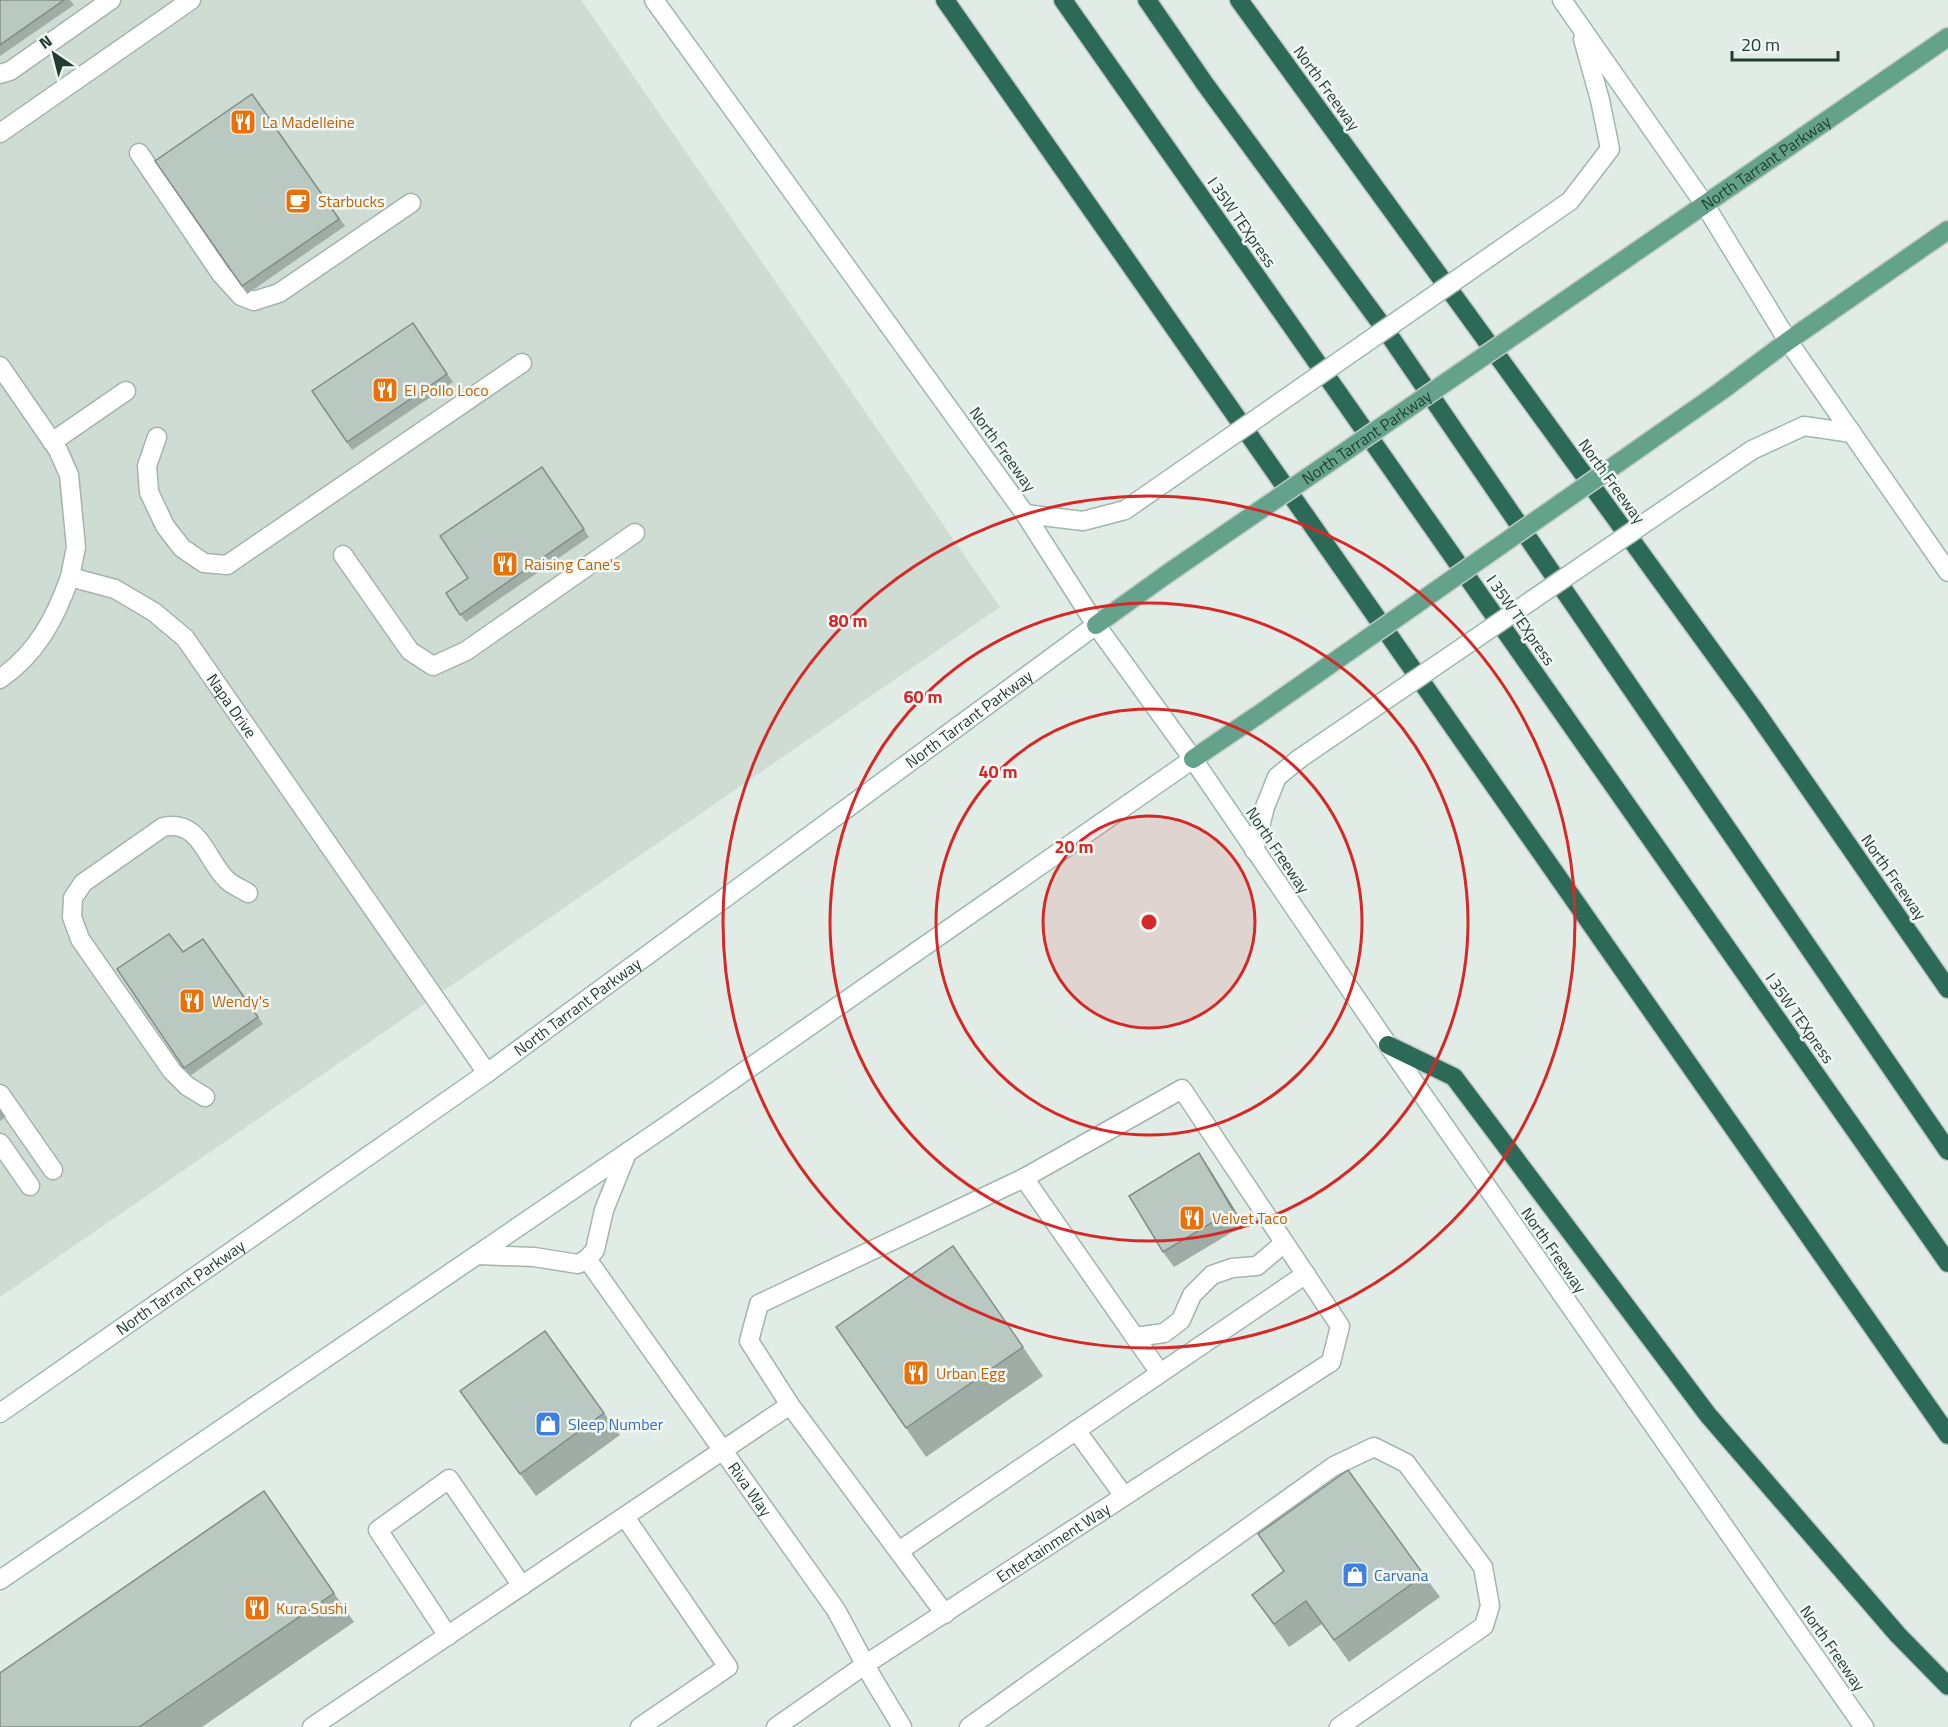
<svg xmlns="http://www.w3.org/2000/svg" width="1948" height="1727" font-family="'Titillium Web',sans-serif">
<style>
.built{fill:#cfdcd4}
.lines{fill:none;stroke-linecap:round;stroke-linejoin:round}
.service-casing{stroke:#a4b4ac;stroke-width:21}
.minor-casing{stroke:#a4b4ac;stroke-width:21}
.secondary-casing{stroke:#9fb8ac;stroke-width:21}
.primary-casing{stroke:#c1c9c6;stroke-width:21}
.motorway-casing{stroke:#c1c9c6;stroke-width:21}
.service{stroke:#fff;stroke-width:18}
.minor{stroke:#fff;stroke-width:18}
.secondary{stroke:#fff;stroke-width:18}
.primary{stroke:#64a28b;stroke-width:18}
.motorway{stroke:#2c6956;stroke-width:18}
.secondary-bridge-casing{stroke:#9fb8ac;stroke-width:21;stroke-linecap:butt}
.primary-bridge-casing{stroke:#c1c9c6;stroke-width:21;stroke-linecap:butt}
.secondary-bridge{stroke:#fff;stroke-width:18}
.primary-bridge{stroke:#64a28b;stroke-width:18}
.wall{fill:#9fada6}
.shaded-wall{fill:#828d87}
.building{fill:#b9c9c1;stroke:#828d87;stroke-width:1.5}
.ring{fill:none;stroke:#d62828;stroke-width:3}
.labels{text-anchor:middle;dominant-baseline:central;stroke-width:5;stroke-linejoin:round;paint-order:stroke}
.street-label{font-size:16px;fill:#213d32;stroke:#f1f8f4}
.food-label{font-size:16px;fill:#c56008;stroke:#f1f8f4;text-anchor:start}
.shop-label{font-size:16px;fill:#366cbe;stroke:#f1f8f4;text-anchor:start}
.centre{fill:#d62828;stroke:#f1f8f4;stroke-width:3}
.ring-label{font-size:18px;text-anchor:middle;font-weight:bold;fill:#d62828;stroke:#f1f8f4;stroke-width:5;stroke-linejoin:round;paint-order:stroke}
</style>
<rect width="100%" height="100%" fill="#e1ece6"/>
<polygon class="built" points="0,0 581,0 1000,607 0,1297"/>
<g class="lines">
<g class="service-casing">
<g id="service">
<polyline points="0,74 10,71 111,0"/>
<polyline points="139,153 221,274 241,296 254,301 279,293 411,203"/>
<polyline points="157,437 147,466 149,492 165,526 182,548 204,563 227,565 522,363"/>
<polyline points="52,442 126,391"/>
<polyline points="343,555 410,651 433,666 466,651 635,533"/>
<polyline points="0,1094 53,1170"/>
<path d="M205,1097L187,1086L172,1071L80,939L72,917L73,898L83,883L163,827C202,819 206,862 228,881C234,886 242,889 248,893"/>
<polyline points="0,1143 30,1186"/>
<polyline points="1024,1178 1160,1373"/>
<polyline points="1135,1337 1164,1333 1181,1320 1192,1295 1212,1275 1232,1268 1257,1266 1284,1243"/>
<polyline points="1076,1430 1124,1496"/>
<polyline points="625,1517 728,1667 640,1727"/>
<polyline points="899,1551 1306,1274"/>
<polyline points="945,1614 790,1405 749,1341 759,1304 1024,1178 1182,1089 1340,1326 1331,1362"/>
<polyline points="448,1636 378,1530 449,1479 522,1586"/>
<polyline points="312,1727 790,1405"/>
<polyline points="969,1727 1334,1466 1374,1447 1406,1463 1483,1567 1490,1606 1484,1626 1339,1727"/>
</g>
</g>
<g class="minor-casing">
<g id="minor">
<polyline points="0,133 191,0"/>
<path id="s1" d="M0,366L58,450L69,475L76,547L70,577L115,589L154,612L185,638L487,1073"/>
<path d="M0,679C37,653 55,619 70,577"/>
<polyline points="477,1255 534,1257 578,1264 587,1259 595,1250 604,1210 627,1153"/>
<path id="s2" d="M587,1259L836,1610L873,1679L902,1727"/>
<path id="s3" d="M776,1727L866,1664L1331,1362"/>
</g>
</g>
<g class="secondary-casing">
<g id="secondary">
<polyline points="654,0 1025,514 1096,625 1193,759 1388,1045 1864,1727"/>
<polyline points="1562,0 1705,205 1788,341 1948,572"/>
<polyline points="1570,201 1610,149 1600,100 1583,39"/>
<polyline points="1752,450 1804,426 1852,433"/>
<polyline points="1025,514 1083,521 1125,510"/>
<polyline points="1254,850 1265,807 1277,777 1299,759"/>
<path id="s4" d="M0,1413L487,1073L1096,625"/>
<polyline points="0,1580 669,1124 1193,759"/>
</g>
</g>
<g class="primary-casing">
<g id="primary">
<path id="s5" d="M1624,260L1948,37"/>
<polyline points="1721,391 1788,341 1948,230"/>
<polyline points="1096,625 1167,574"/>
<polyline points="1193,759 1258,715"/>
</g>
</g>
<g class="motorway-casing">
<g id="motorway">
<polyline points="945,0 1948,1435"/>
<polyline points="1063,0 1948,1263"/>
<polyline points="1147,0 1205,84 1387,332 1948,1151"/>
<polyline points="1239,0 1754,709 1948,989"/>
<polyline points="1388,1045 1454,1077 1708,1415 1898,1635 1948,1686"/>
</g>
</g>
<use href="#service" class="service"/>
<use href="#minor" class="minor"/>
<use href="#secondary" class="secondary"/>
<use href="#primary" class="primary"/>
<use href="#motorway" class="motorway"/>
<g class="secondary-bridge-casing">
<g id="secondary-bridge">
<polyline points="1125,510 1570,201"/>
<polyline points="1299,759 1752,450"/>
</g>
</g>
<g class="primary-bridge-casing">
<g id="primary-bridge">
<path id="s6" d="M1167,574L1624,260"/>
<polyline points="1258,715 1721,391"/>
</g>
</g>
<use href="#secondary-bridge" class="secondary-bridge"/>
<use href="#primary-bridge" class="primary-bridge"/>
</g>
<g class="wall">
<polygon points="0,0 70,0 74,5 0,56"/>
<polygon points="252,94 345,226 247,294 155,161"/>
<polygon points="413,323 453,382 352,450 312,391"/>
<polygon points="542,467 589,537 466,622 446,593 468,578"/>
<polygon points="203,939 263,1024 190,1076 117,969 183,952"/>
<polygon points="0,1108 6,1117 0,1121"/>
<polygon points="1209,1168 1244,1225 1174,1267 1163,1252"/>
<polygon points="953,1246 1043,1376 926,1457 836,1327"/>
<polygon points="604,1413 620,1435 536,1496 476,1414"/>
<polygon points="264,1491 354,1622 202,1727 0,1727"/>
<polygon points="1284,1572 1424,1575 1440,1597 1349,1662 1322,1624 1289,1647 1252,1595"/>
</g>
<polygon class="shaded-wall" points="1199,1153 1209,1168 1244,1225 1233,1210"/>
<g class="building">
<polygon points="0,0 64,0 0,45"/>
<polygon points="252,94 339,219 242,286 155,161"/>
<polygon points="413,323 447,374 347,442 312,391"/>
<polygon points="542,467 584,529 460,615 446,593 468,578 440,536"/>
<polygon points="169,934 183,952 203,939 258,1017 184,1068 117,969"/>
<polygon points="1199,1153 1233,1210 1163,1252 1129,1196"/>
<polygon points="953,1246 1023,1347 906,1428 836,1327"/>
<polygon points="545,1331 604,1413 520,1474 460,1391"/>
<polygon points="1348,1470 1424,1575 1334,1640 1306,1601 1274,1624 1252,1595 1284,1571 1258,1534"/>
<polygon points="264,1491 334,1593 139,1727 0,1727 0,1673"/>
</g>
<circle cx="1149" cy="922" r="106" fill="#d62828" fill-opacity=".12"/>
<g class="ring">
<circle cx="1149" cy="922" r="106"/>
<circle cx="1149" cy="922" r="213"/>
<circle cx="1149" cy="922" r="319"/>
<circle cx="1149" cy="922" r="426"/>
</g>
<defs>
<g id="restaurant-square" transform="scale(1.35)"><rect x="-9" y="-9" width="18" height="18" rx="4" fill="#e8710a" stroke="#f1f8f4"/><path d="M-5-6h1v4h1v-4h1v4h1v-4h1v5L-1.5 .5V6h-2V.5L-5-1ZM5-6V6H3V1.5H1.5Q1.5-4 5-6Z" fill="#fff"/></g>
<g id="cafe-square" transform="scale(1.35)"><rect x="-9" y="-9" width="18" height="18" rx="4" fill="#e8710a" stroke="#f1f8f4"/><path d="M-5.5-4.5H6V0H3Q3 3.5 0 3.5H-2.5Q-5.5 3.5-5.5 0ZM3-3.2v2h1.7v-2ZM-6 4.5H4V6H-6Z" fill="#fff"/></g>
<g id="shop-square" transform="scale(1.35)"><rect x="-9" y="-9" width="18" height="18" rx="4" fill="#3f7fe0" stroke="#f1f8f4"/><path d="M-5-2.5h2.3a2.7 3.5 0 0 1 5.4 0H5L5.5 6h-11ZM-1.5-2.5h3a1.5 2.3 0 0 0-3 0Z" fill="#fff"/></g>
</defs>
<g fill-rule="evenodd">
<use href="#restaurant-square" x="243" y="122"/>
<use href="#cafe-square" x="298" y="201"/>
<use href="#restaurant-square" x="385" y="390"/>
<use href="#restaurant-square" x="505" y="564"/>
<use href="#restaurant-square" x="192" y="1001"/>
<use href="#restaurant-square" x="1192" y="1218"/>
<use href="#restaurant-square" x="916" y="1373"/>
<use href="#shop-square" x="548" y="1424"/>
<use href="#shop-square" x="1355" y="1575"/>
<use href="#restaurant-square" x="257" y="1608"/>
</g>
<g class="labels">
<g class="street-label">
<text transform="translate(1327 88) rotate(54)">North Freeway</text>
<text stroke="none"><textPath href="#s5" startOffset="172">North Tarrant Parkway</textPath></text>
<text transform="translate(1242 222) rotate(55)">I 35W TEXpress</text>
<text stroke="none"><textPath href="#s6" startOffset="242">North Tarrant Parkway</textPath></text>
<text transform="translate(1003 449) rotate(54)">North Freeway</text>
<text transform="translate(1612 481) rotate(54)">North Freeway</text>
<text transform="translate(1521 620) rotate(55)">I 35W TEXpress</text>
<text stroke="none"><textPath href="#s1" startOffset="447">Napa Drive</textPath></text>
<text stroke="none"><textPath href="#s4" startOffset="1192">North Tarrant Parkway</textPath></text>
<text transform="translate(1278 850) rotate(56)">North Freeway</text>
<text transform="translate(1894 877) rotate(55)">North Freeway</text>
<text stroke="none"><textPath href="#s4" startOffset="706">North Tarrant Parkway</textPath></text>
<text transform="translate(1800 1018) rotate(55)">I 35W TEXpress</text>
<text transform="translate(1554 1250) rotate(55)">North Freeway</text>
<text stroke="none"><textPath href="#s4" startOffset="220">North Tarrant Parkway</textPath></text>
<text stroke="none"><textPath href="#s2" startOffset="282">Riva Way</textPath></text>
<text stroke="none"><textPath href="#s3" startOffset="333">Entertainment Way</textPath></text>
<text transform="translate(1833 1648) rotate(55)">North Freeway</text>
</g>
<g class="food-label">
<text x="262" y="122">La Madelleine</text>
<text x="318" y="201">Starbucks</text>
<text x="404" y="390">El Pollo Loco</text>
<text x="524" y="564">Raising Cane's</text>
<text x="212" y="1001">Wendy's</text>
<text x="1212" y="1218">Velvet Taco</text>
<text x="936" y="1373">Urban Egg</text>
<text x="276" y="1608">Kura Sushi</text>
</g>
<g class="shop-label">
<text x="568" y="1424">Sleep Number</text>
<text x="1374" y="1575">Carvana</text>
</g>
</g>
<circle cx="1149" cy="922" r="9" class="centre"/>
<g class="ring-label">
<text x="848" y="627">80 m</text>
<text x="923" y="703">60 m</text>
<text x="998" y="778">40 m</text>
<text x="1074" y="853">20 m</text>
</g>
<g transform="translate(54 54) rotate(325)" stroke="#f1f8f4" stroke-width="4.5" paint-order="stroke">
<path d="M0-4.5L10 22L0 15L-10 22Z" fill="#213d32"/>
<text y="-9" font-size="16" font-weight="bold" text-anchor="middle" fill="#213d32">N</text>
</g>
<path d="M1732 51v9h106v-9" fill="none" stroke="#213d32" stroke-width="3"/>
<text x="1741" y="51" font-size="18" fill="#213d32" stroke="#f1f8f4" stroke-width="4.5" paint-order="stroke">20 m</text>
</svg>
